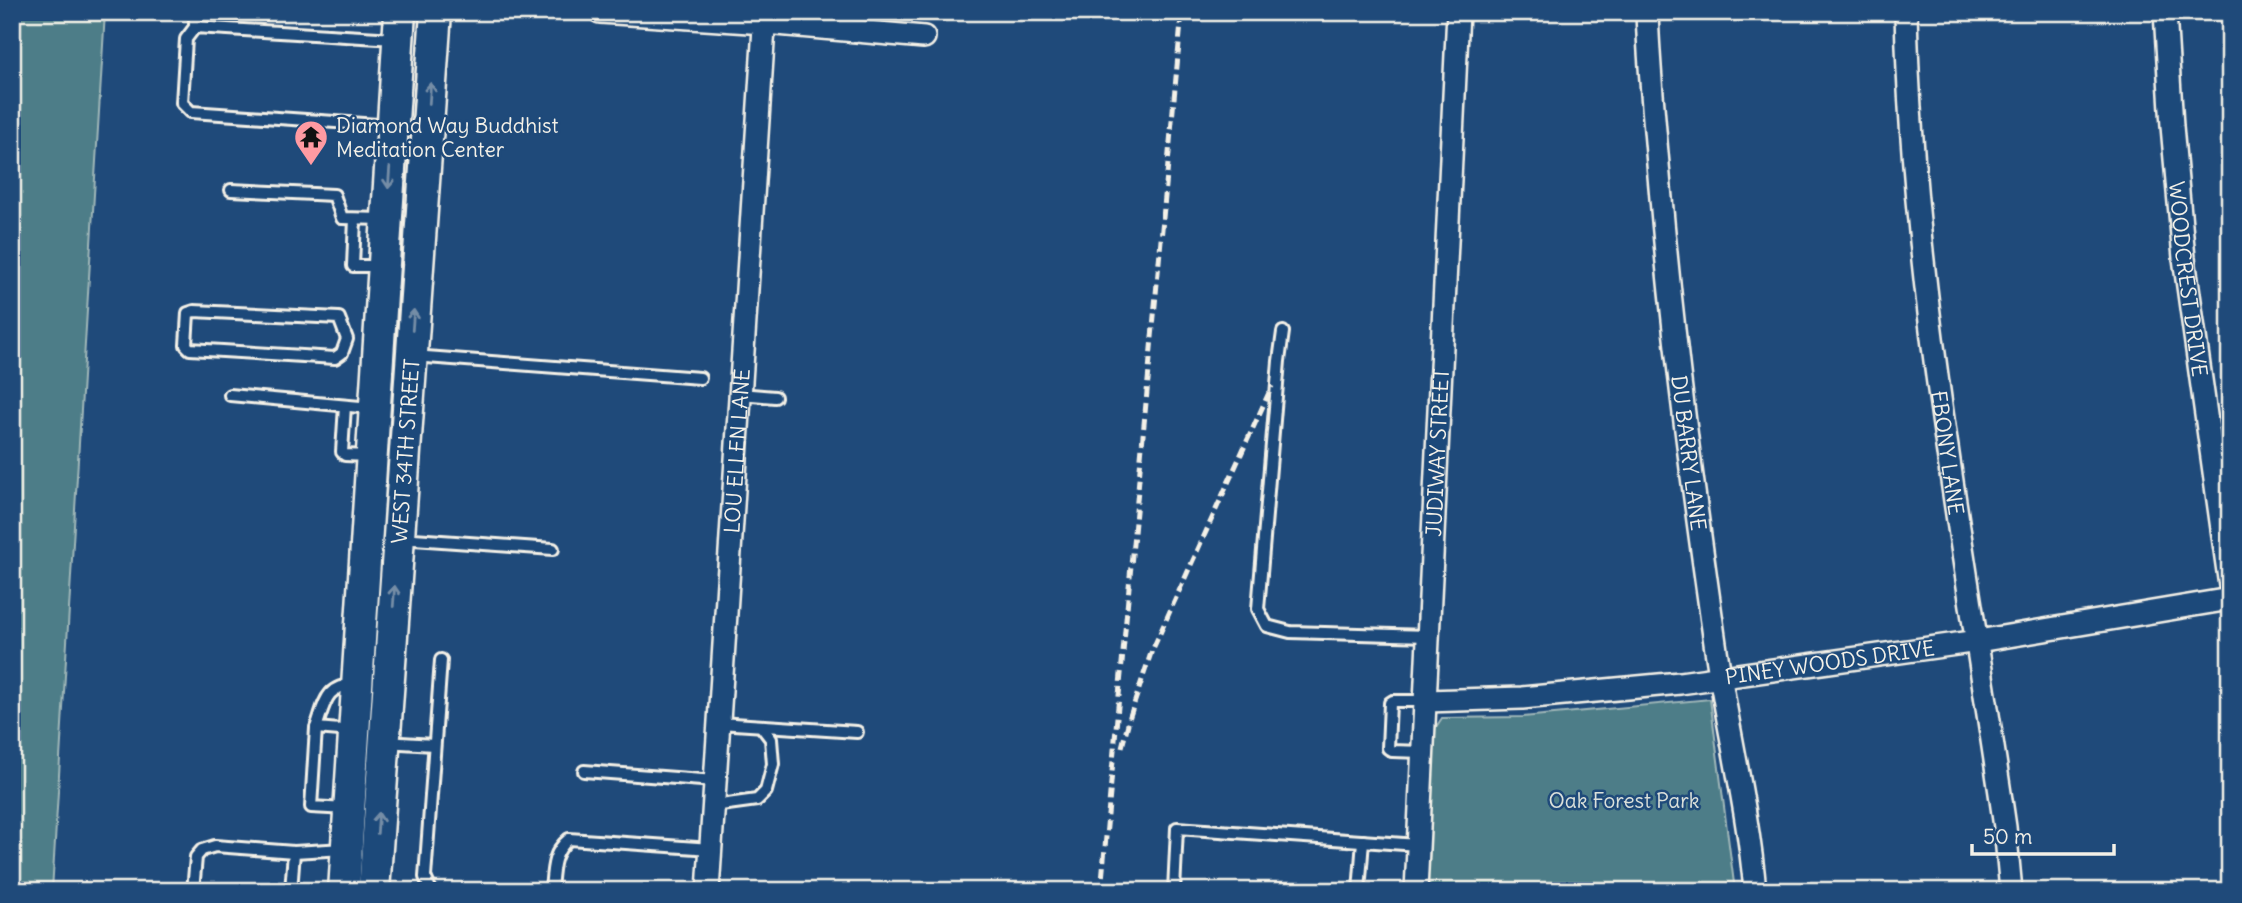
<svg xmlns="http://www.w3.org/2000/svg" width="2242" height="903" font-family="Delius,sans-serif">
<style>
.green{fill:#4d7d88;stroke:#a0b7b8;stroke-width:2}
.lines{fill:none;stroke-linecap:round;stroke-linejoin:round}
.service-casing{stroke:#f4f1e8;stroke-width:16}
.minor-casing{stroke:#f4f1e8;stroke-width:26}
.secondary-casing{stroke:#f4f1e8;stroke-width:35}
.service{stroke:#1f4a7a;stroke-width:10}
.minor{stroke:#1f4a7a;stroke-width:21}
.secondary{stroke:#1f4a7a;stroke-width:30}
.rail{stroke:#f4f1e8;stroke-width:5;stroke-dasharray:10 5;stroke-linecap:butt}
.oneway{stroke:#748da6}
.labels{text-anchor:middle;dominant-baseline:central;stroke-width:5;stroke-linejoin:round;paint-order:stroke}
.poi-label{font-size:21px;fill:#f4f1e8;stroke:#1f4a7a;text-anchor:start}
.street-label{font-size:21px;fill:#f4f1e8;stroke:#1f4a7a}
.park-label{font-size:21px;fill:#dbe0da;stroke:#1f4a7a}
</style>
<rect width="100%" height="100%" fill="#1f4a7a"/>
<filter id="ink" filterUnits="userSpaceOnUse"><feTurbulence type="fractalNoise" baseFrequency=".0143" numOctaves="2"/><feDisplacementMap in="SourceGraphic" scale="14" xChannelSelector="R" yChannelSelector="G"/><feConvolveMatrix kernelMatrix="1 2 1 2 8 2 1 2 1" color-interpolation-filters="sRGB"/></filter>
<g filter="url(#ink)">
<g class="green">
<polygon points="12,12 105,12 52,891 12,891"/>
<polygon points="1710,699 1735,891 1427,891 1434,730 1442,718 1523,717"/>
</g>
<g class="lines">
<g class="service-casing">
<g id="service">
<polyline points="195,12 195,27"/>
<polyline points="392,126 191,112 182,103 186,39 195,27 395,39"/>
<polyline points="231,190 334,195 342,218 383,219"/>
<polyline points="355,219 353,266 383,266"/>
<polygon points="194,311 339,318 347,339 342,353 335,358 190,349 186,345 188,313"/>
<polyline points="1283,332 1279,361 1258,609 1267,626 1290,632 1428,636"/>
<polyline points="413,356 700,378"/>
<polyline points="740,394 775,397"/>
<polyline points="230,395 371,408"/>
<polyline points="345,406 342,452 345,455 368,456"/>
<polyline points="400,538 553,549"/>
<polyline points="719,723 857,732"/>
<path d="M316,728C325,703 325,685 355,685"/>
<polyline points="385,742 434,745"/>
<polyline points="1423,752 1392,751 1388,748 1390,703 1393,701 1426,701"/>
<polyline points="584,771 715,781"/>
<polyline points="713,806 757,800 766,791 773,764 771,739 761,726"/>
<polyline points="347,809 311,807 316,728 352,731"/>
<polyline points="193,891 196,857 202,850 215,846 294,852 344,849"/>
<polyline points="291,891 294,852"/>
<polyline points="431,891 425,877 441,660"/>
<path d="M551,891C553,869 552,853 569,839L711,849"/>
<polyline points="1174,891 1177,828 1418,845"/>
<polyline points="1359,891 1363,841"/>
</g>
</g>
<g class="minor-casing">
<g id="minor">
<polyline points="600,12 765,23 924,37"/>
<path id="s1" d="M1647,12C1649,71 1655,129 1660,187C1673,342 1694,496 1716,650C1728,730 1748,810 1755,891"/>
<path id="s2" d="M1906,12C1912,286 1966,557 2005,827L2011,891"/>
<path id="s3" d="M2165,12L2172,126L2184,258L2230,586"/>
<path id="s4" d="M1426,701L1522,698L1680,683L1978,641L2230,599"/>
<path id="s5" d="M708,891L765,12"/>
<path id="s6" d="M1416,891L1458,12"/>
</g>
</g>
<g class="secondary-casing">
<g id="secondary">
<polyline points="344,891 400,12"/>
<path id="s7" d="M374,891L436,12"/>
</g>
</g>
<use href="#service" class="service"/>
<use href="#minor" class="minor"/>
<use href="#secondary" class="secondary"/>
<g class="rail">
<polyline points="1122,747 1130,716 1151,653 1272,386"/>
<polyline points="1101,891 1182,12"/>
</g>
</g>
<defs><path id="oneway-shaft" d="M-6 0H5M1.5-3L5.5 0L1.5 3" fill="none" stroke-width="1.6" stroke-linecap="round" stroke-linejoin="round" transform="scale(1.75)"/></defs>
<g class="oneway">
<use href="#oneway-shaft" transform="translate(430 93) rotate(-86)"/>
<use href="#oneway-shaft" transform="translate(389 178) rotate(94)"/>
<use href="#oneway-shaft" transform="translate(413 320) rotate(-86)"/>
<use href="#oneway-shaft" transform="translate(394 596) rotate(-86)"/>
<use href="#oneway-shaft" transform="translate(378 823) rotate(-86)"/>
</g>
</g>
<defs>
<g id="temple-pin" transform="scale(1.75)"><path d="M0 17L-7.5 6A9.5 9.5 0 1 1 7.5 6Z" fill="#ff9aa2" stroke="#1f4a7a"/><path d="M0-6L5-2H3V0L6.5 2.5H4V6H1.5V3h-3V6H-4V2.5H-6.5L-3 0V-2H-5Z" fill="#111"/></g>
</defs>
<g fill-rule="evenodd">
<use href="#temple-pin" x="311" y="137"/>
</g>
<g class="labels">
<g class="poi-label">
<text x="336" y="125">Diamond Way Buddhist<tspan x="336" dy="24">Meditation Center</tspan></text>
</g>
<g class="street-label">
<text stroke="none"><textPath href="#s3" startOffset="268">WOODCREST DRIVE</textPath></text>
<text stroke="none"><textPath href="#s7" startOffset="441">WEST 34TH STREET</textPath></text>
<text stroke="none"><textPath href="#s5" startOffset="441">LOU ELLEN LANE</textPath></text>
<text stroke="none"><textPath href="#s6" startOffset="439">JUDIWAY STREET</textPath></text>
<text stroke="none"><textPath href="#s1" startOffset="443">DU BARRY LANE</textPath></text>
<text stroke="none"><textPath href="#s2" startOffset="443">EBONY LANE</textPath></text>
<text stroke="none"><textPath href="#s4" startOffset="406">PINEY WOODS DRIVE</textPath></text>
</g>
<g class="park-label">
<text x="1624" y="800">Oak Forest Park</text>
</g>
</g>
<rect width="2242" height="903" fill="none" stroke="#1f4a7a" stroke-width="42"/>
<rect x="21" y="21" width="2200" height="861" fill="none" stroke="#f4f1e8" stroke-width="2.5" filter="url(#ink)"/>
<path d="M1972 844v10h142v-10" fill="none" stroke="#f4f1e8" stroke-width="3.5"/>
<text x="1983" y="844" font-size="21" fill="#f4f1e8" stroke="#1f4a7a" stroke-width="5" paint-order="stroke">50 m</text>
</svg>
